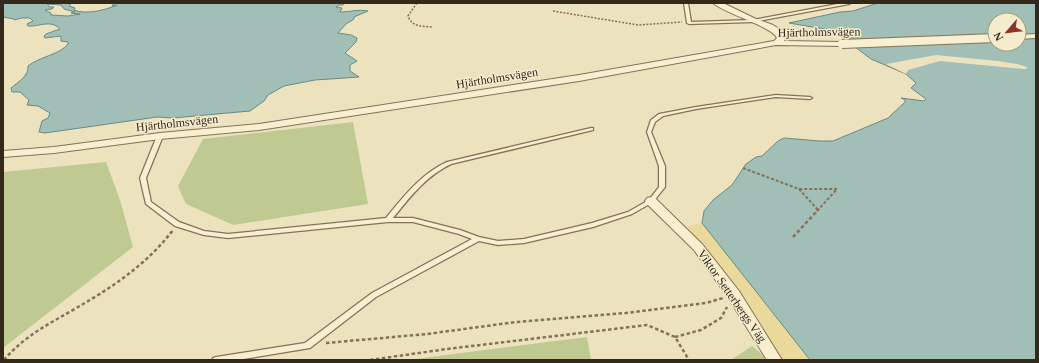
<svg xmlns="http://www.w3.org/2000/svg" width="1039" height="363" font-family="Georgia,serif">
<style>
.green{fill:#bfca92}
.sand{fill:#e9d99a}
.water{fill:#a1beb7;stroke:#698b85;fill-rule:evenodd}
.pier{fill:#ece2be}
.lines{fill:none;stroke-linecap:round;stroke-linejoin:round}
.lane-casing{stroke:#847257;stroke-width:2.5}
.street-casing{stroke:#847257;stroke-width:2}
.path-far2{stroke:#847257;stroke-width:1.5;stroke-dasharray:2 1.5;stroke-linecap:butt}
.path-far1{stroke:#847257;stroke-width:2;stroke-dasharray:3 2;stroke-linecap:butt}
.path{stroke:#847257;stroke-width:2.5;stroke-dasharray:3.5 2.5;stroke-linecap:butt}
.lane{fill:#f8efd0;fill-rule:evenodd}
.street{fill:#f8efd0;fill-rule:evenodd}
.street-bridge-casing{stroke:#847257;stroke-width:10;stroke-linecap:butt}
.street-bridge{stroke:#f8efd0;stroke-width:8}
.labels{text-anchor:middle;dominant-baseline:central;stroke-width:3;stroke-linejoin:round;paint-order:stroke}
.street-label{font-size:12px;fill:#33291b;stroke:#f4eccd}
</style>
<rect width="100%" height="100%" fill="#ece2be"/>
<g class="green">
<polygon points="353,122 368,204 233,225 186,204 178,186 203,139"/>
<polygon points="106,162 120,200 133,247 3,348 3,172"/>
<polygon points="587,337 591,360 407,360"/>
<polygon points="752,346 763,355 766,360 731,360"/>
</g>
<polygon class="sand" points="702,223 810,360 783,360 687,226"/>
<g class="water">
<path d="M3,3H72L69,6L75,8L74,10C86,15 106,10 117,5L112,6L114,3H344L343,5H339L336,7L342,8L340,12C351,12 357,9 368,11L354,17V19L346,24L338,33L351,35L357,38L356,42L345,53L357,61L350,65V71L359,77L315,80L284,86L268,95L264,101L250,111L173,118L157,117L45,133L39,132L42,121L48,118L50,113L38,106L27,105L29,100L20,92H12L11,88C18,82 29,76 28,66C39,57 61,54 68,44V42L61,41V36L45,38L44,36L46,34L60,29C50,19 40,27 28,26L27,24L33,21L30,18H22L14,20V19L3,17ZM47,4L61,5L64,9L75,12L71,13L80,14L68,16L51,15V13L45,10L52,9L54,7H50Z"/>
<path d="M878,3H1036V360H810L702,223L704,211L713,200L732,185L746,164L756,157L762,156L778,141L784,138L820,141H833L888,118L905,102V100L901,98L924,101L926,99L911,88L916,83L906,74L871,59L839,35L824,29L789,23L840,12L853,11ZM995,20H1019V44H995Z"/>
</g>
<polygon class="pier" points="936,55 998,61 1017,64 1027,67 1026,69 1023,69 940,61 908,70 906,74 886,64"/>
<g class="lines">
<g class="lane-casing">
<g id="lane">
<polygon points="684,3 688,3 691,22 753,20 843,3 851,3 849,4 753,22 689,24 687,23"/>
<path d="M776,95L810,97L812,98L810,99L776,97L696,109L663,116L655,122L651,132L665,166V187L653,202L632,214L593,227L524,243L498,245L479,241L376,297L310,348L237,360H212L213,358L216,357L305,343L372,293L472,239L459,234L413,222H388L228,238L204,235L175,226L146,204L140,178L157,136L160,134L163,136L146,178L151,202L179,222L204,231L228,234L386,218C404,196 421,174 447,162L591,128H593V130L451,164C426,176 410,197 393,218H413L460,230L479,237L498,241L524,239L592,223L628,212L649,200L659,187V166L647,132L651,120L659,114L696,107Z"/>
</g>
</g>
<g class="street-casing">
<g id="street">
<path d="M713,3H723L756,19L773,25L782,31L785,39L784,41L842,42L846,44L842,46L776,45L579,81L259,130L160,139L54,153L3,157V151L54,147L160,133L259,124L579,75L774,41L777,38C773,27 726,14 713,3Z"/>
<polygon points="1036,34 1036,38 1019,39 1019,35"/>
<polygon points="651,197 655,198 702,244 739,291 782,360 767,360 729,299 694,250 647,204 645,201 647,198"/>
</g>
</g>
<g class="path-far2">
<path d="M417,3L408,16C412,27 421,26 432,27"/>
<polyline points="553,11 638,25 682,22"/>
</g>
<g class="path-far1">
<polyline points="743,168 799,189 837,189"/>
<polyline points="799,189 818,210"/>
<polyline points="817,211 837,189"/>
</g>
<g class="path">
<polyline points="793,237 818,210"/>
<polyline points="675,337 701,330 721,318 727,307"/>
<polyline points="326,343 427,334 516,322 626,313 706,303 723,298"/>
<path d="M4,360C25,335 51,323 78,307C113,287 148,263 173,230"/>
<polyline points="370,360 447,349 647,325 675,337 689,360"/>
</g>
<use href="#lane" class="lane"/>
<use href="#street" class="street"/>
<g class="street-bridge-casing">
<polyline id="street-bridge" points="842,44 995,38"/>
</g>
<use href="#street-bridge" class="street-bridge"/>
</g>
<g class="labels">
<g class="street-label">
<text transform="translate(819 32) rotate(-1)">Hjärtholmsvägen</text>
<text transform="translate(497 78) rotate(-9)">Hjärtholmsvägen</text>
<text transform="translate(177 123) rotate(-6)">Hjärtholmsvägen</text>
<text transform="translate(732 296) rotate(55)">Viktor Setterbergs Väg</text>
</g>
</g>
<rect width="1039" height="363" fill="none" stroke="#33291b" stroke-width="8"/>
<g transform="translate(1007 32) rotate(242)"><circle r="19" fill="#f4eccd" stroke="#a79e86"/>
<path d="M0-3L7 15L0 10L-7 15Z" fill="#922f28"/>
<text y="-6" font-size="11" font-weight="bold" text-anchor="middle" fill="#33291b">N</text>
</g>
</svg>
